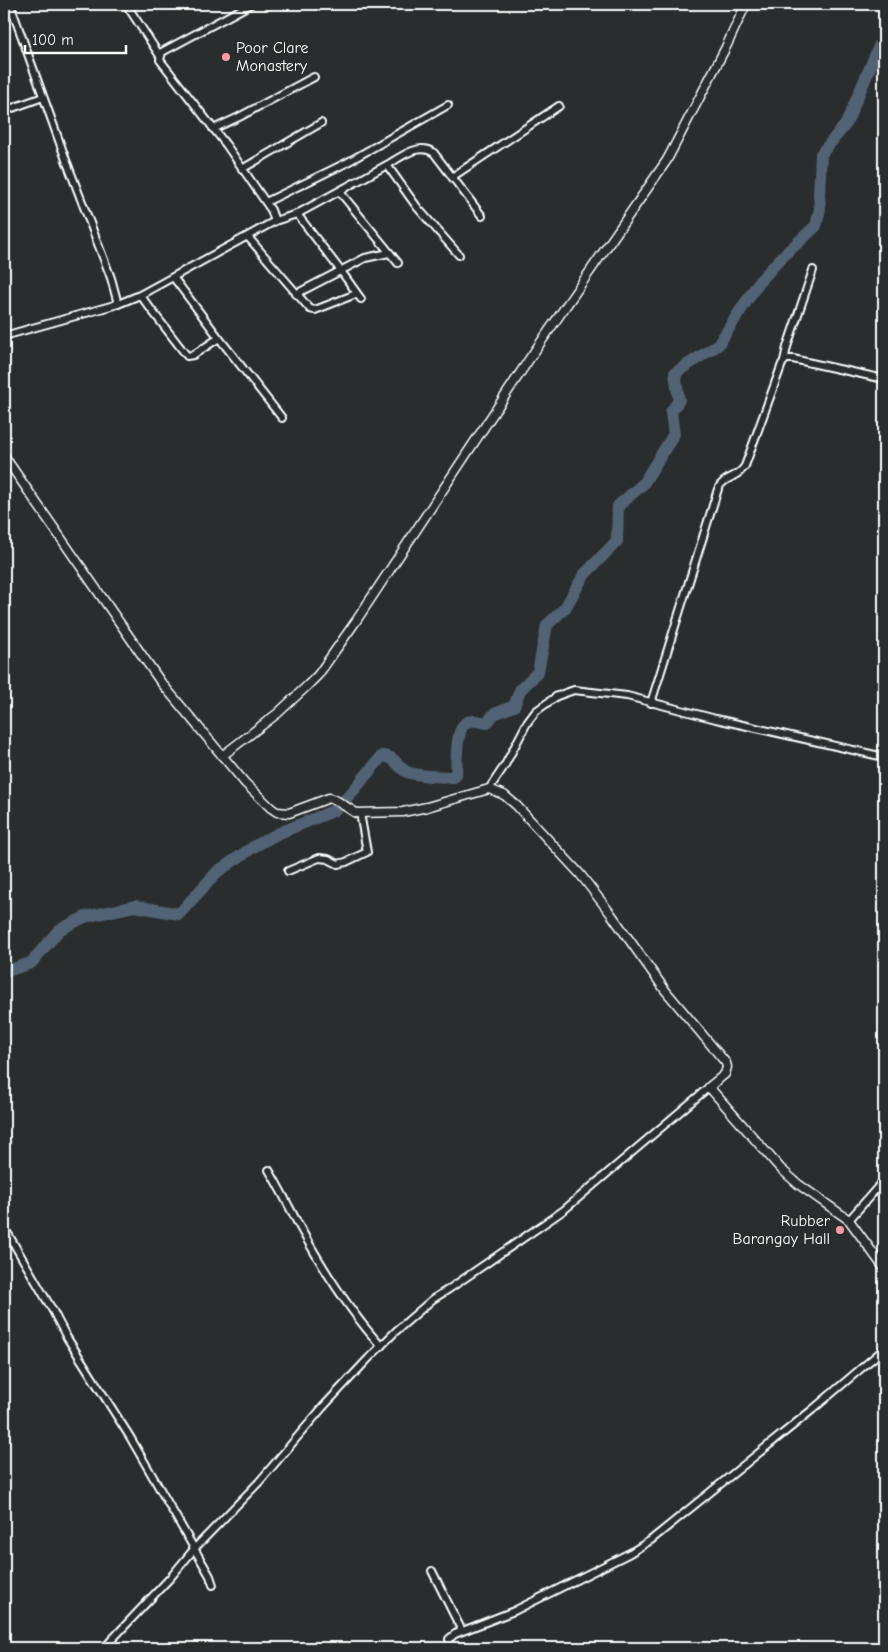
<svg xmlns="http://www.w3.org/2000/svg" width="888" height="1652" font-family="'Comic Neue',sans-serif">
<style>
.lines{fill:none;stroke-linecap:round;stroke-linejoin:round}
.river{stroke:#516474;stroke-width:12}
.minor-casing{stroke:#fff;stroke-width:10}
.tertiary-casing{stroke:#fff;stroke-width:11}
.minor{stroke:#2a2d2e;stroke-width:6}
.tertiary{stroke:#2a2d2e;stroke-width:8}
.poi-dot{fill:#ff9aa2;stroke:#2a2d2e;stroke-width:2}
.labels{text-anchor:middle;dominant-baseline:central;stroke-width:4.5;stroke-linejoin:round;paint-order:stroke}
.poi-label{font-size:16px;fill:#fff;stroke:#2a2d2e;text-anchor:start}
</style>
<rect width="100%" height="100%" fill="#2a2d2e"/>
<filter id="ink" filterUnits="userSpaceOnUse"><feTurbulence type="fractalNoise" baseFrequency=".02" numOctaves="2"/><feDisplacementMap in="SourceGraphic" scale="10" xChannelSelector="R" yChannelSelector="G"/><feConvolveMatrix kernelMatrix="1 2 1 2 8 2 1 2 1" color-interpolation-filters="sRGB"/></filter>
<g filter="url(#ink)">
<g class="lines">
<path class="river" d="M4,972L31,963L59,930L85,917L135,906L179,914L217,872L255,846L277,834L333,811L349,796L382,756C396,756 397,767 407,772C417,776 443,777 454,777L456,775C457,763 455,728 467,722C473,719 481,722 487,723L494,714L514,706L520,690L538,672L547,625L565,608L584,575L617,541L618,506L643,484L674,434L671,412L679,400L675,373L718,345L759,282L782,257L816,226L820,209L819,195L821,154L846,124L880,44L884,39"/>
<g class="minor-casing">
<g id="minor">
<polyline points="10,4 66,160 111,278 118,304"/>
<polyline points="126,4 160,56"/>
<polyline points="251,4 162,52 160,60 227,146 271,210 275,221"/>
<polyline points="4,111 43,97"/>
<polyline points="213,129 239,117 314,77"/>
<polyline points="242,169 321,123"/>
<polyline points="452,177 559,106"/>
<polyline points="340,192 398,263"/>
<polyline points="266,202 346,163 448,105"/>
<polyline points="297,214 341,271 361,299"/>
<polyline points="248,237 310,309 315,310 356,294"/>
<path d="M459,255L417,207L387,165C401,157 419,142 434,153L482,216"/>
<polyline points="173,277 219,338 282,418"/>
<polyline points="296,294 365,258 389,253"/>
<polyline points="140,295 187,356 193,355 219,338"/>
<polyline points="4,336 118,304 140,295 275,221 297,214 387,165"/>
<polyline points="784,361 787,347 813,270"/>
<path d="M651,703L718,489C724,476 737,479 745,466L782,364L786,359H793L884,379"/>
<polyline points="489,789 505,765 527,723 536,711 557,696 574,690 627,696 716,719 884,757"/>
<polyline points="288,871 319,858 328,859 338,864 346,862 367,852 360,813"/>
<path d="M269,1170C281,1190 291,1211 302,1231C325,1272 350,1312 381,1346"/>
<polyline points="849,1220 884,1180"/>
<polyline points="4,1227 53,1311 66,1336 130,1437 210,1576 213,1585"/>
<polyline points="432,1571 462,1631"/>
<polyline points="104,1648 170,1578 195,1548 259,1482 323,1407 367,1360 396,1331 433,1299 449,1289 564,1210 709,1087"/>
<polyline points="450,1648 449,1639 455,1634 514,1611 630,1553 651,1540 812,1410 884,1349"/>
</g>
</g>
<g class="tertiary-casing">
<g id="tertiary">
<polyline points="4,456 160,681 245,783 271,808 277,812 289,813 329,798 337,801 356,813 403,812 427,807 489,789 504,795 516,805 580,874 611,914 665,990 726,1063 727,1067 725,1074 709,1087 780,1168 798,1184 849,1220 884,1268"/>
<polyline points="222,756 278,713 307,686 318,675 356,621 532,355 667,160 726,47 746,4"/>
</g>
</g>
<use href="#minor" class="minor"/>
<use href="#tertiary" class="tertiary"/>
</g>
</g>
<g class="poi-dot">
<circle cx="226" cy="57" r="5"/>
<circle cx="840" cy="1230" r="5"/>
</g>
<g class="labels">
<g class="poi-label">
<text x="236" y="48">Poor Clare<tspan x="236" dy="18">Monastery</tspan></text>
<text x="830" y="1221" text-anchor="end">Rubber<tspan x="830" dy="18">Barangay Hall</tspan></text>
</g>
</g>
<rect width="888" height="1652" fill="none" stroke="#2a2d2e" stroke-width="20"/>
<rect x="10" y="10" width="868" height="1632" fill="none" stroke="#fff" stroke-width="2" filter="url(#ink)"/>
<path d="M25 45v8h101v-8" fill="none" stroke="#ffffff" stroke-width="2.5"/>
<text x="32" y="45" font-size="15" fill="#ffffff" stroke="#2a2d2e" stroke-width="4" paint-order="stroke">100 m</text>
</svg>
